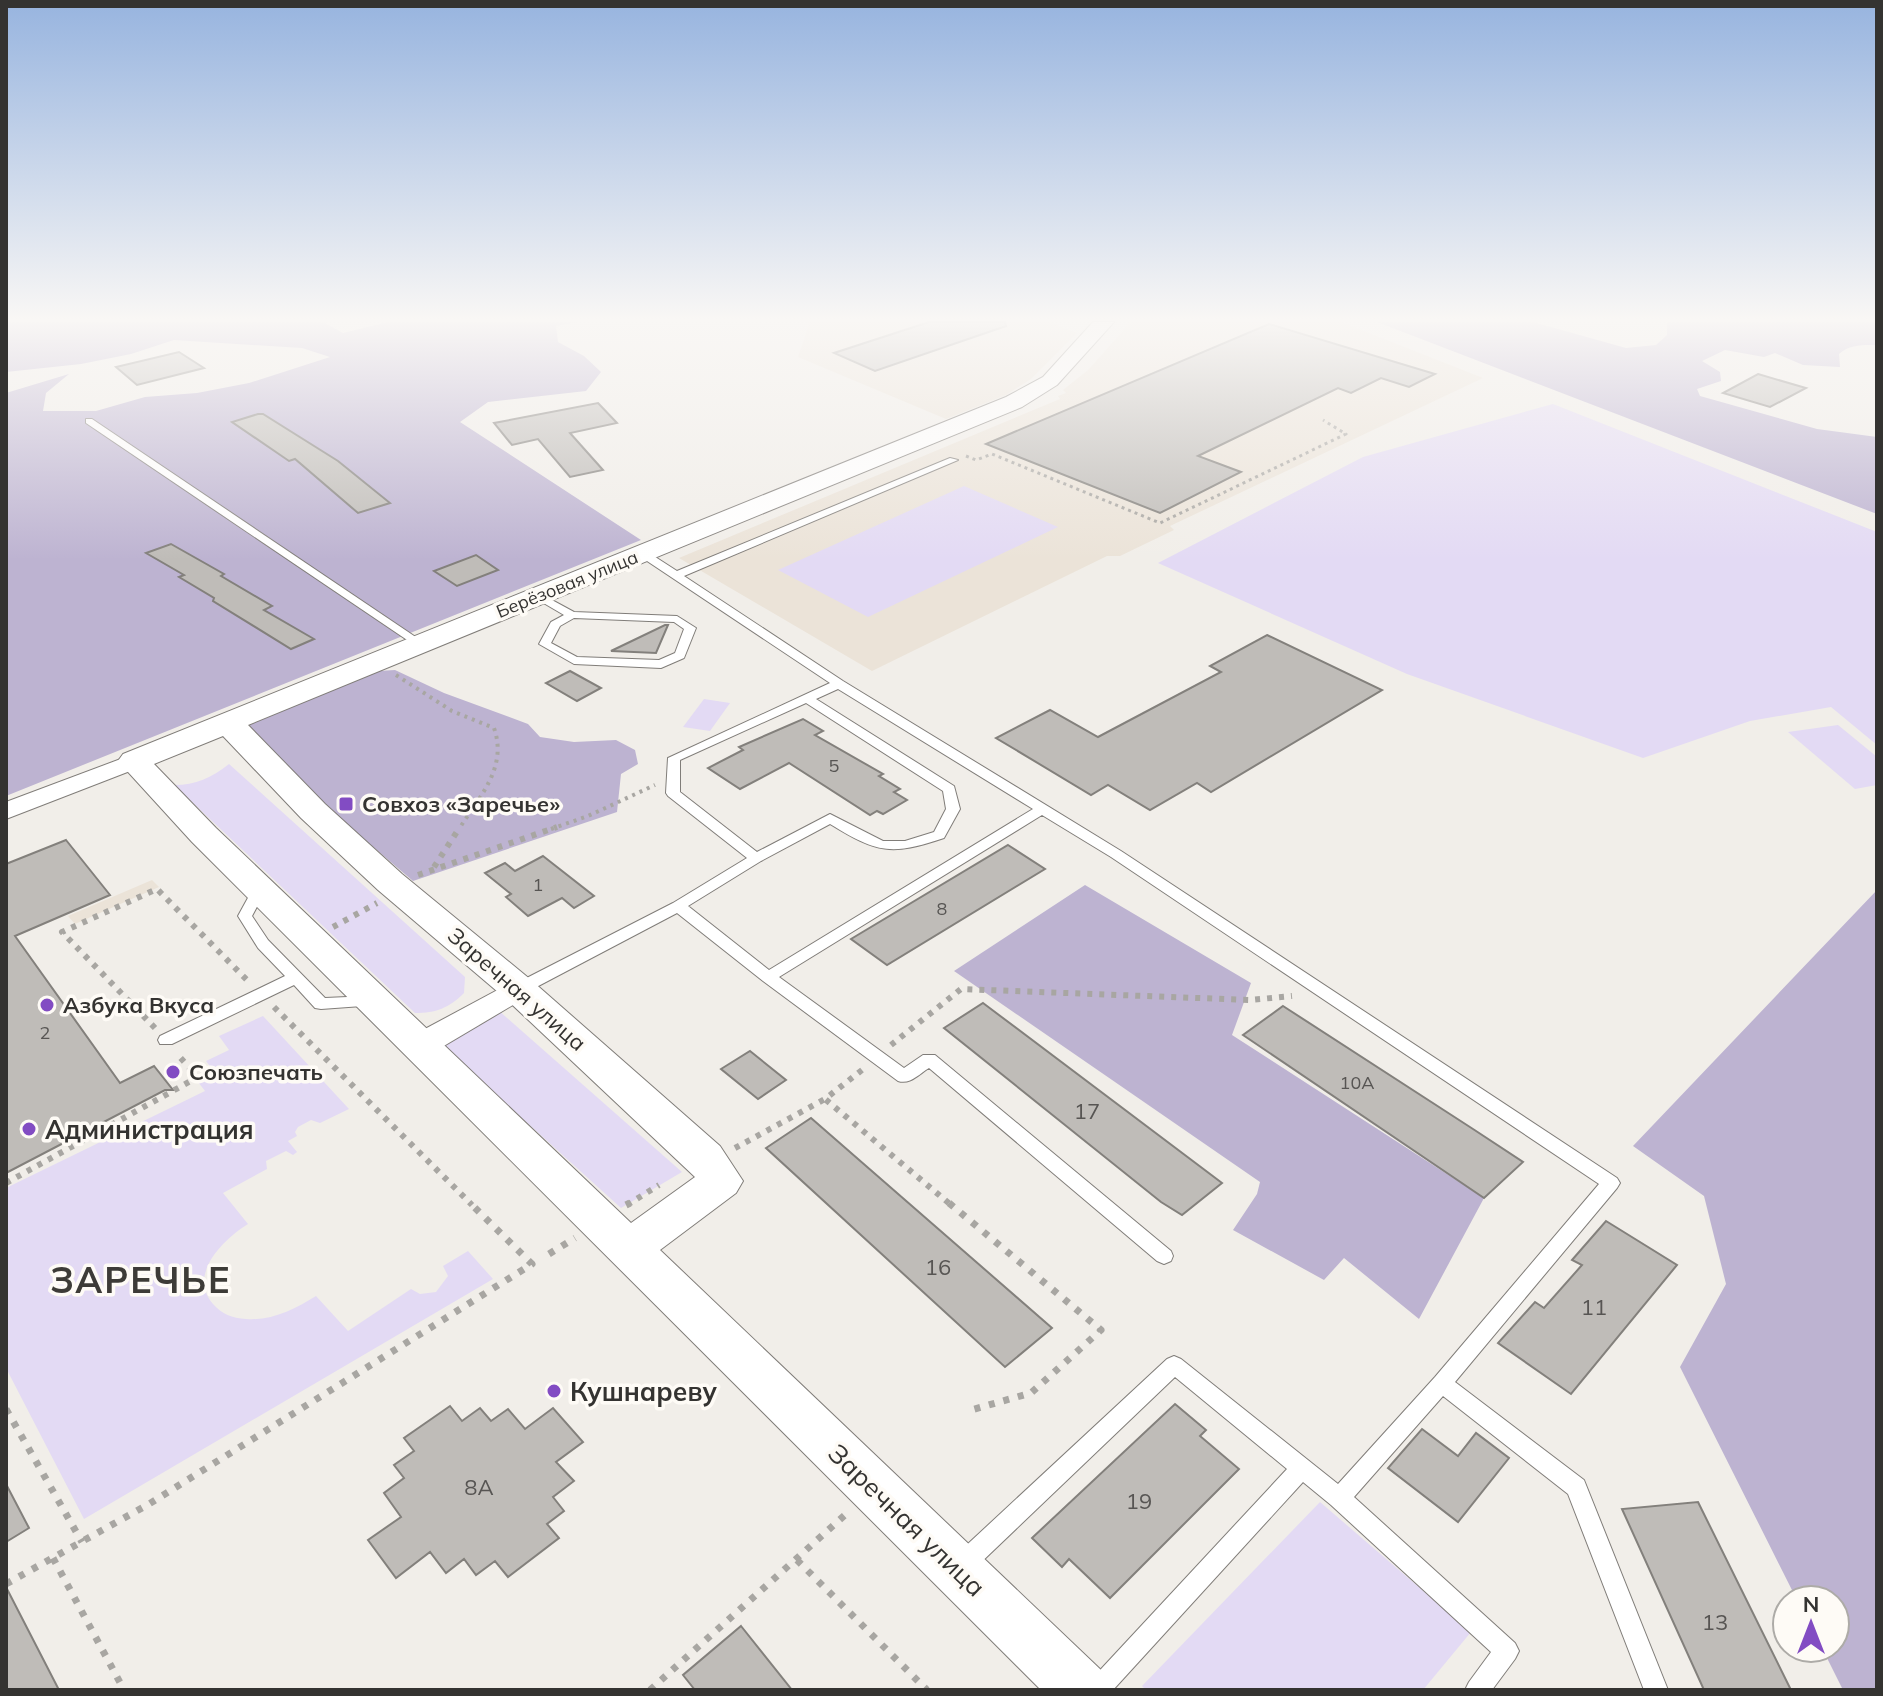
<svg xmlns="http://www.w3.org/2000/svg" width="1883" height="1696" font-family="Mulish,sans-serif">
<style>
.built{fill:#ebe3d8}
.green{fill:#e3daf4}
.forest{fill:#bdb3d1}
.building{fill:#bfbcb8;stroke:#83807c;stroke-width:2}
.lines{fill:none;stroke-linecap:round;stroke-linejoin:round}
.service-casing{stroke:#807d79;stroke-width:2}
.minor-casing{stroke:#807d79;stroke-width:2}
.tertiary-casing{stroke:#807d79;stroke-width:2}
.path-far3{stroke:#a8a6a2;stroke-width:3;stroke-dasharray:3 4;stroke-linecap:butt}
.path-far2{stroke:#a8a6a2;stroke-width:4;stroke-dasharray:3 5;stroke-linecap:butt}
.path-far1{stroke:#a8a6a2;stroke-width:6;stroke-dasharray:5 7;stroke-linecap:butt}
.path{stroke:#a8a6a2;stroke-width:7;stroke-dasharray:6 9;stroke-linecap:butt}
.service{fill:#fff;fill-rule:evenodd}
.minor{fill:#fff;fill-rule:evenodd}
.tertiary{fill:#fff;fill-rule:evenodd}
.poi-dot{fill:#824cc3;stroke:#fefbf6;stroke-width:3}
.labels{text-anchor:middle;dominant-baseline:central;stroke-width:7;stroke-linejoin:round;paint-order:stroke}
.far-street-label{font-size:18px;fill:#343331;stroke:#fefbf6}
.number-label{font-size:18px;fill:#575553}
.poi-label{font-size:22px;font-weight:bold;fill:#343331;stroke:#fefbf6;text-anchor:start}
.street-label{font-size:22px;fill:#343331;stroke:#fefbf6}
.near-number-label{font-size:22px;fill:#575553}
.near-poi-label{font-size:26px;font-weight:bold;fill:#343331;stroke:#fefbf6;text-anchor:start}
.near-street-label{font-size:26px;fill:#343331;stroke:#fefbf6}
.near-district-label{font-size:36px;font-weight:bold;letter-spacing:2px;fill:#3d3b37;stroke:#fefbf6}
</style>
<rect width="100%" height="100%" fill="#f1eee9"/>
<g class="built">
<polygon points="807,322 1049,322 1077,333 1031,379 1006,395 946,419 798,357 809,325"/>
<polygon points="1131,322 1341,322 1483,378 1170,526 1174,530 1120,556 1107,556 872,671 679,558 1060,399 1058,396 1066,393 1063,390 1088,370"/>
<polygon points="152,880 159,887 75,924 68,916"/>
</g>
<g class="green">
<polygon points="1553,404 1877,532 1877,745 1831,707 1750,721 1643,758 1407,674 1158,563 1363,457"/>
<polygon points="964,486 1058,527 868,617 778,570"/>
<polygon points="704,699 730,703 710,731 683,727"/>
<polygon points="1838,725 1877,757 1877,785 1855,789 1788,732"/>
<path d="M229,764L465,977L464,993C449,1008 436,1013 415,1013L174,785C196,785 211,778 229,764Z"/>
<polygon points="498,1010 682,1172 621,1208 440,1044"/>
<path d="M263,1016L349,1109L320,1123L311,1120L298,1127L295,1132L297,1136L288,1141L297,1152L293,1155L286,1151L266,1161L267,1169L223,1193L248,1224C224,1239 187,1274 213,1304C222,1314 232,1318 246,1319C272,1321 295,1309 316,1296L348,1331L411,1289L420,1294L436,1292L448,1276L443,1266L468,1251L493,1279L84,1519L6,1368V1188L205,1091L198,1082L215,1073L206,1061L229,1050L219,1036Z"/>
<polygon points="1320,1502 1471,1632 1423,1690 1146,1690 1142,1686"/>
</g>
<g class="forest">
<polygon points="6,322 323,322 343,333 388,322 577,322 556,326 558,342 584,356 601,372 586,391 488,402 460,422 641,540 6,796 6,393 69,374 46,393 43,411 96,411 145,397 197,393 249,383 330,357 302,348 174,340 131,354 81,364 6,372"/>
<path d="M1377,322H1533L1626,348L1656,345L1667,335V322H1877V345C1863,345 1850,344 1839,354L1840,367L1803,365L1775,353L1764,357L1725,350L1702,361L1720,372L1721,381L1697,389L1700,396L1817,429L1877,437V514Z"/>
<polygon points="395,670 444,693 528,724 540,737 574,742 616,740 635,750 638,764 621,774 617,812 413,881 235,729 379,671"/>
<polygon points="1085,885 1251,983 1232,1035 1484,1198 1419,1319 1344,1258 1324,1280 1233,1230 1257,1194 1260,1182 954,971"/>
<polygon points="1877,890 1877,1690 1843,1690 1822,1648 1835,1648 1835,1600 1797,1600 1680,1367 1726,1284 1704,1196 1633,1146"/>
</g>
<g class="building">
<polygon points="929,322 1005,322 1006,326 875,371 834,353"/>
<polygon points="1269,324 1435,374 1409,387 1381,378 1351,393 1338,388 1198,456 1241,472 1160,513 986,444"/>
<polygon points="179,352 204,368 137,385 116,367"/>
<polygon points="1758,374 1806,388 1770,407 1723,393"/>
<polygon points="598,403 617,423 570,433 603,470 570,477 538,439 512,445 494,423"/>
<polygon points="258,414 263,414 338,461 390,503 358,513 295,459 289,461 232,422"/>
<polygon points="171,544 224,574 221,576 272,606 264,610 314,639 291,649 213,601 214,598 179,577 184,575 146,553"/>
<polygon points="476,555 498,570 457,586 434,571"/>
<polygon points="665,625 668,625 656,653 611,651"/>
<polygon points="1267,635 1382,690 1211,792 1197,783 1150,810 1108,785 1091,795 996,738 1050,710 1098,737 1221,672 1210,666"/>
<polygon points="570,671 601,688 577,701 546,683"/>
<polygon points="803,719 823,731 815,735 883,774 879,776 900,789 894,792 907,800 883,814 877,811 870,815 789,763 740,789 708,768 743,750 739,747"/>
<polygon points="66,840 110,895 15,936 120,1083 154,1066 173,1090 165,1090 6,1173 6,864"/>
<polygon points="1008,845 1045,869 887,965 851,939"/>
<polygon points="543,856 594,896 574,908 562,898 528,916 506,897 511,894 485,873 505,863 515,871"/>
<polygon points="983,1003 1222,1183 1182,1215 1161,1202 944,1028"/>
<polygon points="1283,1006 1473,1129 1523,1162 1484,1198 1243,1035"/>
<polygon points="750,1051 786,1080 758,1099 721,1069"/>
<polygon points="811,1118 889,1186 1052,1328 1005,1367 766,1148"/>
<polygon points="1606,1221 1677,1265 1571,1394 1498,1343 1535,1302 1544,1308 1582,1265 1572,1260"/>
<polygon points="1175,1404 1206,1430 1200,1436 1239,1469 1110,1598 1069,1559 1062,1567 1032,1538"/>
<polygon points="450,1406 462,1421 480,1408 491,1421 508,1409 525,1429 553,1408 583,1442 556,1462 574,1481 553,1497 564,1511 547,1524 559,1538 508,1577 495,1561 476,1575 464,1559 446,1573 430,1552 396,1578 368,1540 401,1517 384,1493 404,1478 394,1465 414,1451 404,1438"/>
<polygon points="1422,1429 1458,1456 1476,1433 1509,1458 1458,1522 1388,1468"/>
<polygon points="6,1484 29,1528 6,1542"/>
<polygon points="1698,1502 1791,1690 1704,1690 1622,1509"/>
<polygon points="6,1587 59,1690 6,1690"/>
<polygon points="741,1626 792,1690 695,1690 683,1675"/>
</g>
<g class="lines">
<g class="service-casing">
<g id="service">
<polygon points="86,419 92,419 426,644 424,646 416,646 86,423"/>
<path d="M950,458L958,460L684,576L843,681L1121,851L1617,1178L1620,1183L1617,1188L1455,1382L1584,1480L1668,1690H1644L1568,1494L1443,1396L1354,1497L1515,1643L1519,1651L1515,1659L1492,1690H1465L1469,1682L1491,1652L1331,1505L1303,1482L1113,1690H1085L1089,1682L1287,1469L1175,1377L973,1570L965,1573L957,1570L954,1562L957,1554L1167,1359L1174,1356L1181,1359L1338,1484L1435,1377L1599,1184L1111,857L1042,815L779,977L904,1068L923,1055H935L1171,1251L1173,1256L1171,1261L1164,1264L1157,1261L929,1068C919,1074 910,1085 898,1081L763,981L677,913L525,993H513L511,989L513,985L673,903L747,858L668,796L666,793L668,758L830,683L638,555V551H646L677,571ZM838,689L1033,809L769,970L688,906L761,861L830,824C877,853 891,856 944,838L960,809L954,786L816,699ZM806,703L943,791L946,809L934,832L905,841H883L830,814L757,852L680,792V760Z"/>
<path d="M539,593L574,612L677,616L696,628L684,658L661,668L574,664L539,644L551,622L564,615L535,598V594ZM574,618L674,622L684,629L675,653L659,660L577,657L551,643L560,626Z"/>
<polygon points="260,883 267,888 252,916 268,940 325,998 370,996 376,997 378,1001 376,1005 321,1009 315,1008 294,985 172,1044 160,1044 158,1040 160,1036 285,976 258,948 238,916 255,885"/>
</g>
</g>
<g class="minor-casing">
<g id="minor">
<polygon points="134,754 143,756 146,761 143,766 6,819 6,802"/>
<polygon points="518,979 528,982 532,989 528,996 432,1053 421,1056 410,1053 406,1045 410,1037"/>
</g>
</g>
<g class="tertiary-casing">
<path id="tertiary" d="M1093,322H1114L1057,385L1022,407L248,725L325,804L402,874L531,980L720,1146L743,1181L736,1193L660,1250L1101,1670L1110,1690H1041L192,842L118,761L123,754L1006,397L1043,377ZM223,736L301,818L378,890L505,998L695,1177L631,1223L216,828L154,764Z"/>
</g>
<polyline class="path-far3" points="966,456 976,460 992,454 1160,523 1346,434 1323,420"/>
<g class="path-far2">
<path d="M396,675L452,711L494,728C508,768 479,797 459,829"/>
<polyline points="551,829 588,816 655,785"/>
</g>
<g class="path-far1">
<polyline points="434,867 460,827"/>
<polyline points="418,875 557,827"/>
<polyline points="333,927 377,903"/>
<polyline points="274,1007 472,1205"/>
<polyline points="155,1028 62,932 157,889 247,980"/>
<polyline points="891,1045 961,989 1250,1000 1292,996"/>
<polyline points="862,1070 825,1099 951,1205"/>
<polyline points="735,1148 825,1099"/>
<polyline points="6,1183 198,1077 177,1054"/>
<polyline points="627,1205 659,1185"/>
</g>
<g class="path">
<polyline points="949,1203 1101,1330 1031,1393 971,1410"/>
<polyline points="626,1205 630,1203"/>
<polyline points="549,1254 575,1238"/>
<polyline points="6,1409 82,1542"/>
<polyline points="53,1558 124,1690"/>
<polyline points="797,1560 927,1690"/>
<polyline points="6,1584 149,1504 532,1264 470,1203"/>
<polyline points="650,1690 845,1515"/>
</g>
<use href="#service" class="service"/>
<use href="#minor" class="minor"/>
<use href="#tertiary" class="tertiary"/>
</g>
<linearGradient id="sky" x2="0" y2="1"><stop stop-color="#97b4df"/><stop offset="0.57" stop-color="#f9f7f5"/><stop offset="1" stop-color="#f9f7f5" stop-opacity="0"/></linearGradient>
<rect width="1883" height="560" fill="url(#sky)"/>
<g class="poi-dot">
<rect x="338" y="796" width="16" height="16" rx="4"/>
<circle cx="47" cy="1005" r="8"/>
<circle cx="173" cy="1072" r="8"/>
<circle cx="29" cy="1129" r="8"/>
<circle cx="554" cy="1391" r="8"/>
</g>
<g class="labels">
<g class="far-street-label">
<text transform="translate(567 584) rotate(-22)">Берёзовая улица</text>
</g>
<g class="number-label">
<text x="834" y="765">5</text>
<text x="538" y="884">1</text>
<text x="942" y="908">8</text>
<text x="45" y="1032">2</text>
<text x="1357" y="1082">10А</text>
</g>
<g class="poi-label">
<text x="362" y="804">Совхоз «Заречье»</text>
<text x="63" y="1005">Азбука Вкуса</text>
<text x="189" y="1072">Союзпечать</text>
</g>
<g class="street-label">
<text transform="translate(517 989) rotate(41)">Заречная улица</text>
</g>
<g class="near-number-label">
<text x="1087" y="1111">17</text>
<text x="938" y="1267">16</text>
<text x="1594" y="1307">11</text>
<text x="479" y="1487">8А</text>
<text x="1139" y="1501">19</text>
<text x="1715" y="1622">13</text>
</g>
<g class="near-poi-label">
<text x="45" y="1129">Администрация</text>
<text x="570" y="1391">Кушнареву</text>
</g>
<g class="near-street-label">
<text transform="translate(907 1520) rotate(44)">Заречная улица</text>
</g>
<g class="near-district-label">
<text x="141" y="1279">ЗАРЕЧЬЕ</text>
</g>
</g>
<rect width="1883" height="1696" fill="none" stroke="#343331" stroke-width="16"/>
<g transform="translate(1811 1624)"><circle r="38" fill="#fefbf6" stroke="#adaba7" stroke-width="2"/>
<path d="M0-6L14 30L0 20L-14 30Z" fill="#824cc3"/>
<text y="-12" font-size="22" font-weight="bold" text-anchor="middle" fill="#343331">N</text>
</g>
</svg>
